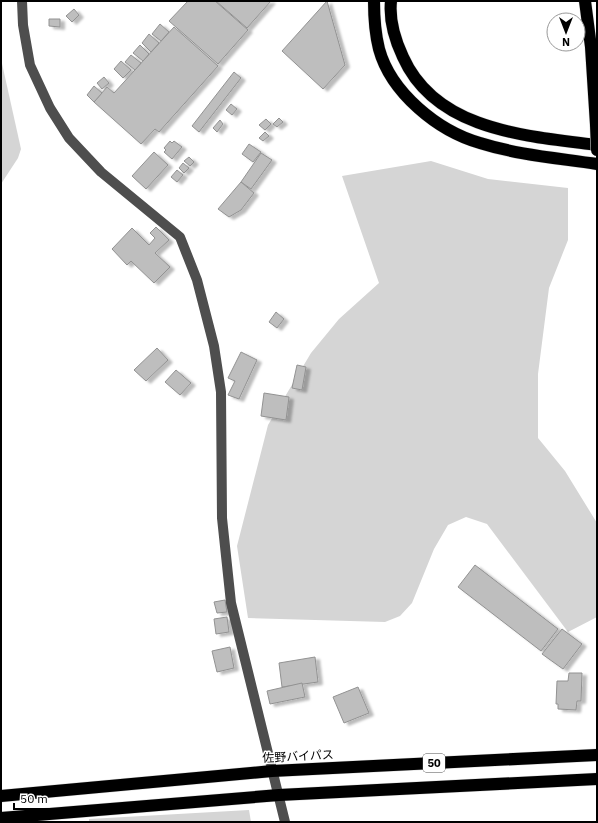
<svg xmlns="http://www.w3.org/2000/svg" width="598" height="823" font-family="'IBM Plex Sans','Noto Sans JP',sans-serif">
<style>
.green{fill:#d5d5d5}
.building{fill:#bebebe;stroke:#929292;filter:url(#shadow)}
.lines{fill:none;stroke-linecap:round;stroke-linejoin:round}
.highway-casing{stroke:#dbdbdb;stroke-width:13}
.minor{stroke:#4e4e4e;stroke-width:10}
.highway{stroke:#000;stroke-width:12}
.highway-bridge-casing{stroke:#dbdbdb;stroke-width:13;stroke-linecap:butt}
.highway-bridge{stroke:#000;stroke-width:12}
.labels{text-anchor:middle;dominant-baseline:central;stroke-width:3;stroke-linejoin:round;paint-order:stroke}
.shield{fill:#fff;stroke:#4c4c4c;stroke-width:1}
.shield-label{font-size:11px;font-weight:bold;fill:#000}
.street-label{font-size:12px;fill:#000;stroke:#fff}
</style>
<defs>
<filter id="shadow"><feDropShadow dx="4.5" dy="2.5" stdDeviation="1" flood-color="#0004"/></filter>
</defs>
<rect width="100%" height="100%" fill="#fff"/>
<g class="green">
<polygon points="1,59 21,149 18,158 1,184"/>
<polygon points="431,161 488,179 568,188 568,240 549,288 538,374 538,438 565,471 597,523 597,617 568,632 487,524 466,517 448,525 434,549 412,603 400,616 385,622 248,618 237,546 268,425 311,353 339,319 379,283 342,176"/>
<polygon points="249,810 251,822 89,822 89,819"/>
</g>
<g class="building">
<polygon points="188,1 215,1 248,30 218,64 169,21"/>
<polygon points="216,1 271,1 247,28"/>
<polygon points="327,1 345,65 323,89 282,51"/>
<polygon points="74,9 79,15 72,22 66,16"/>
<polygon points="49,19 60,19 60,27 49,26"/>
<polygon points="160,24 169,32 161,41 152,34"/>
<polygon points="174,27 218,66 159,132 155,129 141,144 94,102 107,87 114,93"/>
<polygon points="149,34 159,43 151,52 142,43"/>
<polygon points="140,45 149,54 143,61 133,53"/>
<polygon points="131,55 141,63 135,70 125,62"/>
<polygon points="121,61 131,70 123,78 114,69"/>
<polygon points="234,72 241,78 199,132 192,126"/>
<polygon points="104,77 109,83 102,89 97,83"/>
<polygon points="94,86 102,93 94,102 87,95"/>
<polygon points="231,104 237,109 232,115 226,110"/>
<polygon points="279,118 283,122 277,127 273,124"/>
<polygon points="266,119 271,124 265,130 259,125"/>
<polygon points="220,120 223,124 217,132 213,128"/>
<polygon points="265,132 269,136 263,141 259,138"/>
<polygon points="170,141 172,143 174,141 182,147 172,159 164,152 166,150 164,148"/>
<polygon points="249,144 261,152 253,162 242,154"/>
<polygon points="154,152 168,165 146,189 132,176"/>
<polygon points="261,153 272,160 251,189 241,182"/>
<polygon points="189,157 194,162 190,166 184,161"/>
<polygon points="183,163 189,168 184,173 179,168"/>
<polygon points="177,170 183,175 177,182 171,177"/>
<polygon points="241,182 254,193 241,210 229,217 218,209"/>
<polygon points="156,227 169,240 155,253 170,267 154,283 131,261 127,265 112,249 132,228 149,245 155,238 150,233"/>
<polygon points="276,312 284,319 277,328 269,322"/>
<polygon points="157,348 168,360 146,381 134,370"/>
<polygon points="241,352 257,360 239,399 228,395 235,381 228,378"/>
<polygon points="297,365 306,367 302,390 292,388"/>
<polygon points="176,370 191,383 180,395 165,382"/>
<polygon points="264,393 289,397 286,420 261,416"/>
<polygon points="475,565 558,629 541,651 458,587"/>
<polygon points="225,600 227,612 217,613 214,602"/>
<polygon points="227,617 229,632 216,634 214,619"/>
<polygon points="562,629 582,644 563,669 542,654"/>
<polygon points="230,647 234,668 217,672 212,651"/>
<polygon points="315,657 318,682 282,687 279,663"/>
<polygon points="569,673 582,673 581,701 577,701 576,710 558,709 558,704 556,704 557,681 568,681"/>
<polygon points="302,683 305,697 270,704 267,691"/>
<polygon points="358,687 369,713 344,723 333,697"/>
</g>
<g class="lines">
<g class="highway-casing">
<g id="highway">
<path d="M374,1C374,17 375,33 379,49C391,93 438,131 480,143C518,155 558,158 597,164"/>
<path d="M391,1C389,20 395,40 403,57C436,131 527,136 597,145"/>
<polyline points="585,1 591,47 596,125"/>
<polyline points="1,796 272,771 597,755"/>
<polyline points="1,818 279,795 597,779"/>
</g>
</g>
<polyline class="minor" points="22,1 23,25 30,65 50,108 69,138 101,172 180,237 197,280 214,346 221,392 222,518 231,603 285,822"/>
<use href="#highway" class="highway"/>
<g class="highway-bridge-casing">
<polyline id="highway-bridge" points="596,125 597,150"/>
</g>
<use href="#highway-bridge" class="highway-bridge"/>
</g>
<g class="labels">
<rect class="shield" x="423" y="754" width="22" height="18" rx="3"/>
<g class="shield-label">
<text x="434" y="763">50</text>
</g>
<g class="street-label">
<text transform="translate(298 756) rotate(-3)">佐野バイパス</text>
</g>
</g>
<rect width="598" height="823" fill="none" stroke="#000000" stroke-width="4"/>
<g transform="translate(566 32) rotate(180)"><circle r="19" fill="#ffffff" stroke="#999999"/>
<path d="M0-3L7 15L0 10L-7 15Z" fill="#000000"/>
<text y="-6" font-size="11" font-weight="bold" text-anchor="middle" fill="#000000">N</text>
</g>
<path d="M14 803v6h104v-6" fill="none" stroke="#000000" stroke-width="2"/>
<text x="20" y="803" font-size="12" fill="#000000" stroke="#ffffff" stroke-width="3" paint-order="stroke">50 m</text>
</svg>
